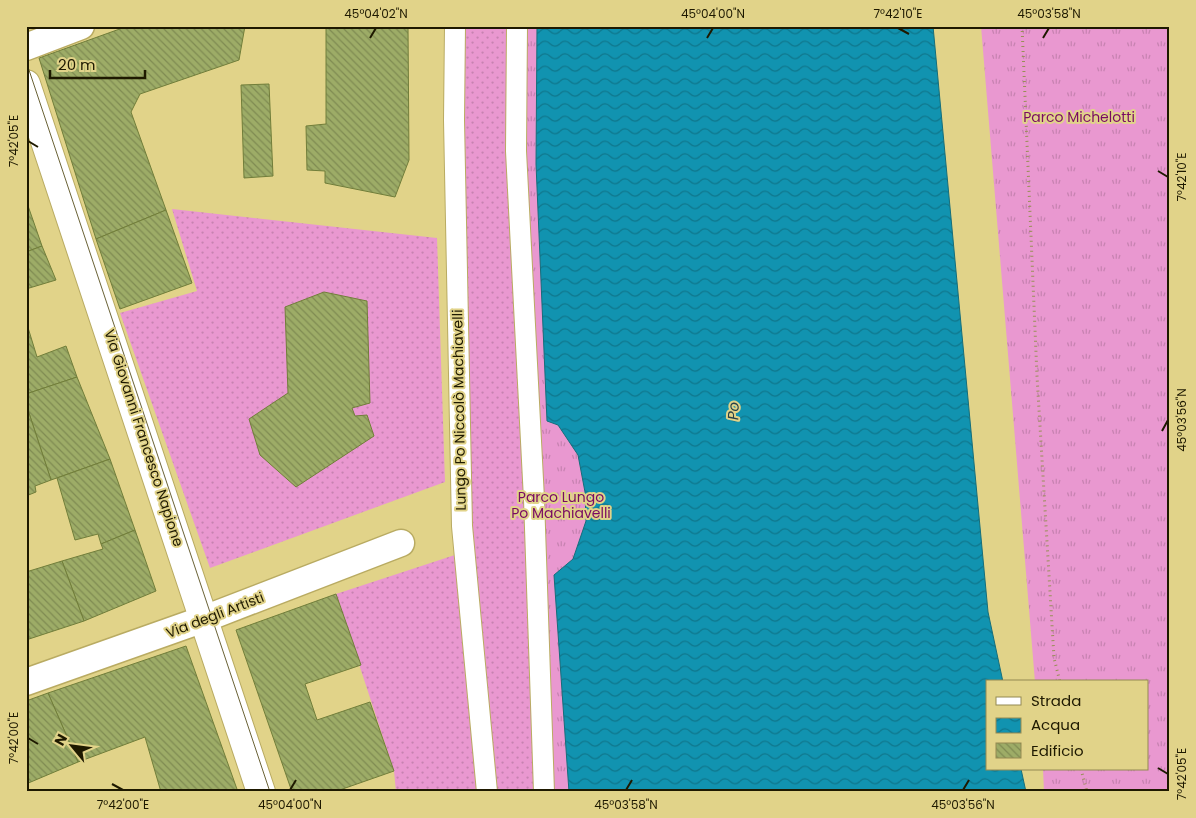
<svg xmlns="http://www.w3.org/2000/svg" width="1196" height="818" font-family="Poppins,sans-serif">
<style>
.grass{fill:url(#grass-tufts)}
.garden{fill:url(#garden-dots)}
.water{fill:url(#water-waves);stroke:#156e7b}
.building{fill:url(#building-back-hatch);stroke:#717e3a}
.lines{fill:none;stroke-linecap:round;stroke-linejoin:round}
.pedestrian-casing{stroke:#b9ab62;stroke-width:22}
.minor-casing{stroke:#b9ab62;stroke-width:29}
.tertiary-casing{stroke:#b9ab62;stroke-width:30}
.path{stroke:#998e57;stroke-width:3;stroke-dasharray:1 4;stroke-linecap:butt}
.pedestrian{stroke:#fff;stroke-width:20}
.minor{stroke:#fff;stroke-width:26}
.tertiary{stroke:#fff;stroke-width:28}
.tram{stroke:#6a6236;stroke-width:1}
.ticks{fill:none;stroke:#1e1900;stroke-width:2}
.labels{text-anchor:middle;dominant-baseline:central;stroke-width:4;stroke-linejoin:round;paint-order:stroke}
.park-label{font-size:14px;fill:#790a63;stroke:#e1d389}
.street-label{font-size:14px;fill:#1e1900;stroke:#e1d389}
.water-label{font-size:15px;font-style:italic;fill:#274047;stroke:#e1d389}
.neatline{fill:none;stroke:#1e1900;stroke-width:2}
.ticks-label{font-size:12px;text-anchor:middle;fill:#1e1900}
</style>
<defs>
<pattern id="grass-tufts" width="24" height="20" patternUnits="userSpaceOnUse" patternTransform="scale(1.25)"><rect width="24" height="20" fill="#e998d0"/><path d="M3 7l-1-3M5 7V3M7 7l1-3M15 17l-1-3M17 17v-4M19 17l1-3" fill="none" stroke="#c782b1"/></pattern>
<pattern id="garden-dots" width="8" height="8" patternUnits="userSpaceOnUse" patternTransform="scale(1.25)"><rect width="8" height="8" fill="#e998d0"/><path d="M2 2h.1M6 6h.1" fill="none" stroke="#c782b1" stroke-width="1.8" stroke-linecap="round"/></pattern>
<pattern id="water-waves" width="16" height="10" patternUnits="userSpaceOnUse" patternTransform="scale(1.25)"><rect width="16" height="10" fill="#1193b0"/><path d="M0 5q4-4 8 0t8 0" fill="none" stroke="#0f778d"/></pattern>
<pattern id="building-back-hatch" width="6" height="6" patternUnits="userSpaceOnUse" patternTransform="scale(1.25)"><rect width="6" height="6" fill="#9dac67"/><path d="M-1 5l2 2M0 0l6 6M5-1l2 2" fill="none" stroke="#7f8b52"/></pattern>
</defs>
<rect width="100%" height="100%" fill="#e1d389"/>
<g class="grass">
<polygon points="493,26 584,26 602,454 609,792 537,792"/>
<polygon points="981,26 1170,26 1170,792 1044,792 1043,769 1147,769 1147,682 1035,682"/>
</g>
<g class="garden">
<polygon points="455,26 517,26 544,792 396,792 394,771 336,594 464,552"/>
<polygon points="172,209 437,238 445,482 210,568 120,313 197,291"/>
</g>
<polygon class="water" points="537,26 933,26 988,612 1003,682 987,682 987,769 1021,769 1026,792 569,792 554,575 573,559 586,521 585,492 578,455 558,425 547,421 536,164"/>
<g class="building">
<polygon points="128,26 245,26 239,60 140,94 131,112 166,210 96,239 39,58"/>
<polygon points="326,26 408,26 409,160 395,197 325,183 325,171 307,170 306,126 326,124"/>
<polygon points="269,84 273,176 244,178 241,85"/>
<polygon points="26,200 42,246 26,252"/>
<polygon points="166,210 192,283 120,309 96,239"/>
<polygon points="42,246 56,280 26,289 26,252"/>
<polygon points="324,292 367,301 370,403 352,408 355,416 367,415 374,436 296,487 260,455 249,419 288,393 285,307"/>
<polygon points="26,321 37,357 66,346 77,377 26,394"/>
<polygon points="77,377 110,459 51,480 26,404 26,394"/>
<polygon points="26,404 51,480 35,486 36,492 26,496"/>
<polygon points="110,459 135,530 101,544 98,534 75,540 57,478"/>
<polygon points="135,530 156,591 84,621 62,561 103,549 101,544"/>
<polygon points="62,561 84,621 26,640 26,572"/>
<polygon points="336,594 361,665 305,684 317,720 370,702 394,771 334,792 292,792 236,630"/>
<polygon points="186,646 238,792 161,792 145,737 78,762 48,693"/>
<polygon points="48,693 78,762 26,784 26,701"/>
</g>
<g class="lines">
<g class="pedestrian-casing">
<g id="pedestrian">
<polyline points="455,26 454,120 462,526 487,792"/>
<polyline points="517,26 516,151 534,499 544,792"/>
</g>
</g>
<g class="minor-casing">
<g id="minor">
<polyline points="26,47 81,26"/>
<polyline points="26,682 204,619 401,543"/>
</g>
</g>
<g class="tertiary-casing">
<polyline id="tertiary" points="26,84 261,792"/>
</g>
<g class="path">
<polyline points="1022,26 1037,376 1054,658 1060,682"/>
<polyline points="1081,769 1087,792"/>
</g>
<use href="#pedestrian" class="pedestrian"/>
<use href="#minor" class="minor"/>
<use href="#tertiary" class="tertiary"/>
<polyline class="tram" points="26,61 270,792"/>
</g>
<path class="ticks" d="M898,28L909,34M370,38L376,28M707,38L713,28M1043,38L1049,28M28,141L38,147M1158,171L1168,177M1162,431L1168,420M28,738L38,744M1158,768L1168,774M112,784L123,790M290,790L296,780M626,790L632,780M963,790L969,780"/>
<g class="labels">
<g class="park-label">
<text x="1079" y="117">Parco Michelotti</text>
<text x="561" y="497">Parco Lungo<tspan x="561" dy="16">Po Machiavelli</tspan></text>
</g>
<g class="street-label">
<text transform="translate(459 410) rotate(-91)">Lungo Po Niccolò Machiavelli</text>
<text transform="translate(144 438) rotate(72)">Via Giovanni Francesco Napione</text>
<text transform="translate(215 615) rotate(-21)">Via degli Artisti</text>
</g>
<g class="water-label">
<text transform="translate(733 411) rotate(-88)">Po</text>
</g>
</g>
<rect width="1196" height="818" fill="none" stroke="#e1d389" stroke-width="55"/>
<rect x="986" y="680" width="162" height="90" fill="#e1d389" stroke="#938952"/>
<rect x="996" y="697" width="25" height="8" fill="#ffffff" stroke="#938952"/>
<text x="1031" y="706" font-size="15" fill="#1e1900">Strada</text>
<rect x="996" y="718" width="25" height="15" fill="url(#water-waves)" stroke="#938952"/>
<text x="1031" y="730" font-size="15" fill="#1e1900">Acqua</text>
<rect x="996" y="743" width="25" height="15" fill="url(#building-back-hatch)" stroke="#938952"/>
<text x="1031" y="756" font-size="15" fill="#1e1900">Edificio</text>
<g transform="translate(72 746) rotate(299)" stroke="#e1d389" stroke-width="4" paint-order="stroke">
<path d="M0-4L9 19L0 12L-9 19Z" fill="#1e1900"/>
<text y="-8" font-size="14" font-weight="bold" text-anchor="middle" fill="#1e1900">N</text>
</g>
<path d="M50 70v8h95v-8" fill="none" stroke="#1e1900" stroke-width="2.5"/>
<text x="58" y="70" font-size="15" fill="#1e1900" stroke="#e1d389" stroke-width="4" paint-order="stroke">20 m</text>
<rect x="28" y="28" width="1140" height="762" class="neatline"/>
<g class="ticks-label">
<text x="376" y="18">45°04'02"N</text>
<text x="713" y="18">45°04'00"N</text>
<text x="898" y="18">7°42'10"E</text>
<text x="1049" y="18">45°03'58"N</text>
<text transform="translate(14 141) rotate(-90)" y="4">7°42'05"E</text>
<text transform="translate(1182 177) rotate(-90)" y="4">7°42'10"E</text>
<text transform="translate(1182 420) rotate(-90)" y="4">45°03'56"N</text>
<text transform="translate(14 738) rotate(-90)" y="4">7°42'00"E</text>
<text transform="translate(1182 774) rotate(-90)" y="4">7°42'05"E</text>
<text x="123" y="809">7°42'00"E</text>
<text x="290" y="809">45°04'00"N</text>
<text x="626" y="809">45°03'58"N</text>
<text x="963" y="809">45°03'56"N</text>
</g>
</svg>
